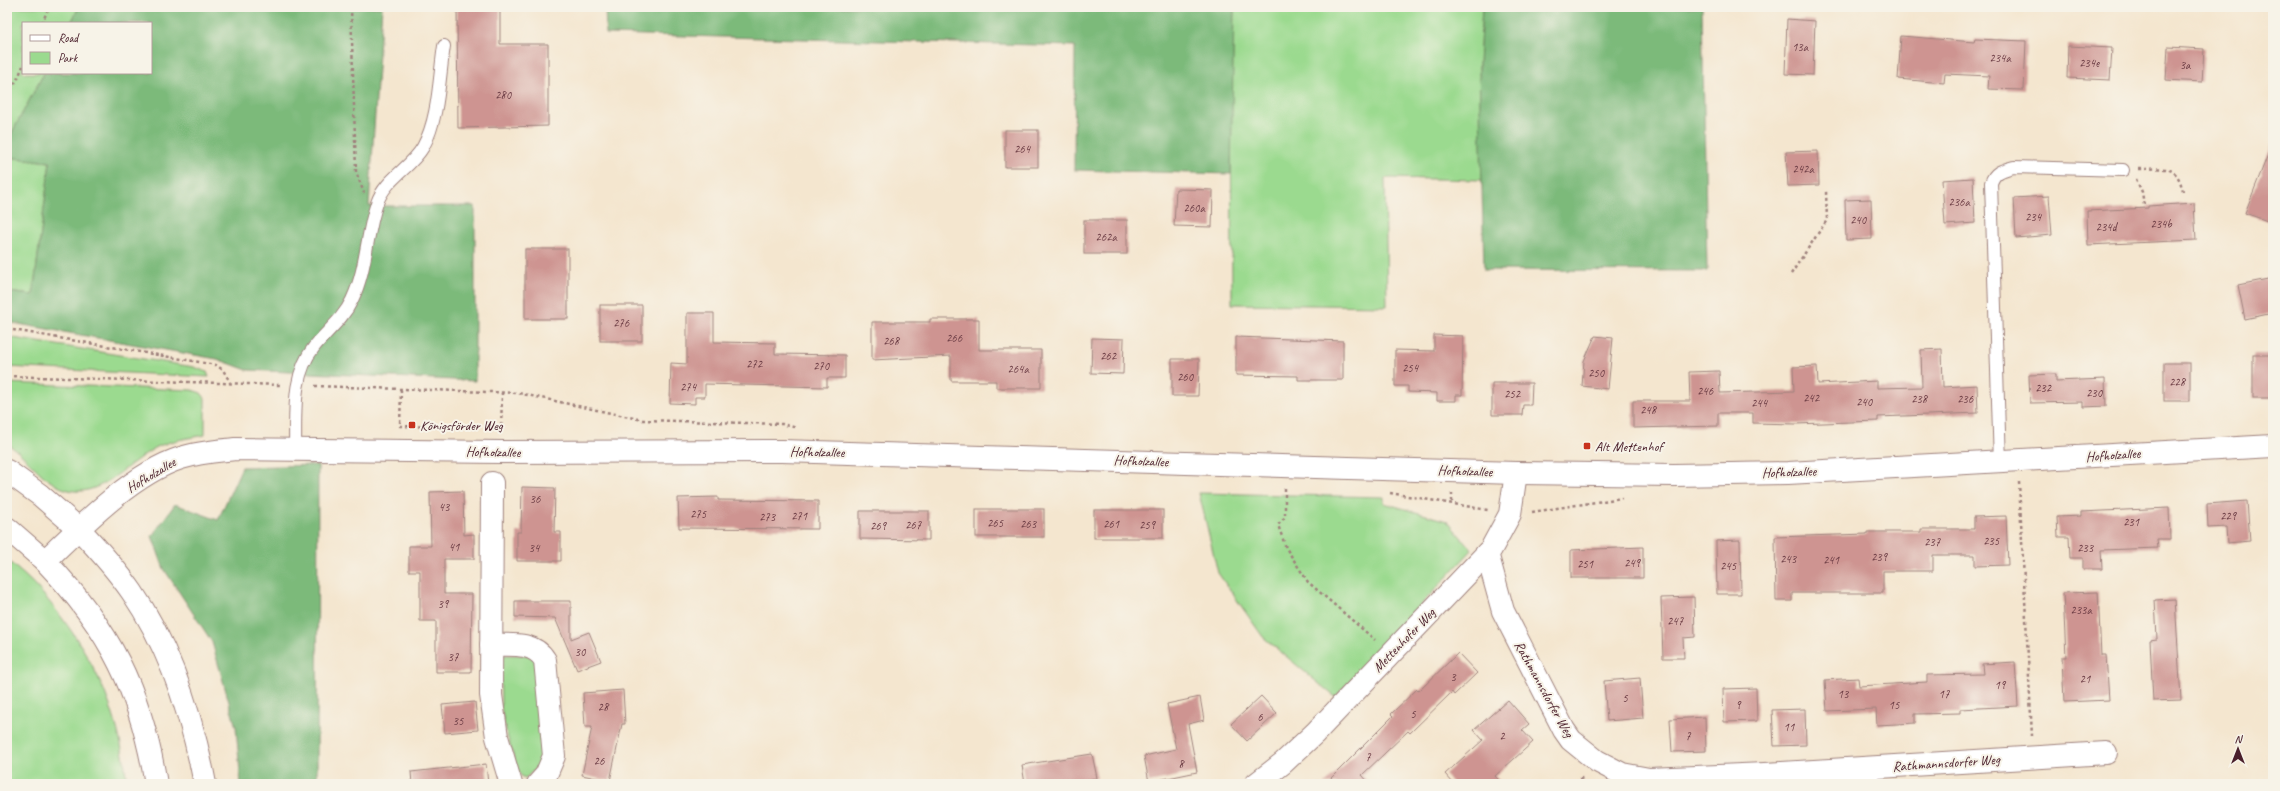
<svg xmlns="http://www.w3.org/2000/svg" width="2280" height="791" font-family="Caveat,sans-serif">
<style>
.green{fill:#9bda8f;stroke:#727c5d}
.forest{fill:#7cba7a;stroke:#636c52}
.building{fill:#ce9491}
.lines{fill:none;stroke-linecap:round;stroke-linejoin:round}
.lane-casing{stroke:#9f827d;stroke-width:14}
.street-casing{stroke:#9f827d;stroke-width:24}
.secondary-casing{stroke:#9f827d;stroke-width:24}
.highway-casing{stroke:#9f827d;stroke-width:24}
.path{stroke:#9f827d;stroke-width:2.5;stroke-dasharray:3 3;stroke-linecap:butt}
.lane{stroke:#fff;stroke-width:12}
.street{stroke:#fff;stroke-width:22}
.secondary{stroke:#fff;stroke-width:22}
.highway{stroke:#fff;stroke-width:22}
.poi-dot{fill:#c8321e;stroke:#f7f3e8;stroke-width:1.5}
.labels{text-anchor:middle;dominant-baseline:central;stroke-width:4;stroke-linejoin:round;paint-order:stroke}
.number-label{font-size:12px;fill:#6b3c44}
.poi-label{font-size:14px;fill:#4a1f2b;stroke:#f7f3e8;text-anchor:start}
.street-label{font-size:14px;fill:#4a1f2b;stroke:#f7f3e8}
</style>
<rect width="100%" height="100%" fill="#f7f3e8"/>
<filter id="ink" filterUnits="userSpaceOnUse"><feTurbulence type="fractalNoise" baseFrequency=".025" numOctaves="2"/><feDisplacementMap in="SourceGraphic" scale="8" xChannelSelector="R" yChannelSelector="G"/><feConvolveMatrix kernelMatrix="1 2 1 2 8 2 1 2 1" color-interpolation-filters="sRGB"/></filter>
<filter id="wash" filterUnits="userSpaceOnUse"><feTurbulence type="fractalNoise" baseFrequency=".012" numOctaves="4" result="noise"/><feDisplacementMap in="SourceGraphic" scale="16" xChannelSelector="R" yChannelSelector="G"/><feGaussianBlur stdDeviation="0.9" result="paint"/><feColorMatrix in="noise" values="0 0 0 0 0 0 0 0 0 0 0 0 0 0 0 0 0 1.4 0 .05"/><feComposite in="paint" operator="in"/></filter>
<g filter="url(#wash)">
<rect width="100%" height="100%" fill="#f4e6cf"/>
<g class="green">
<polygon points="7,7 79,7 71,23 23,23 23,73 44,73 7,142"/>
<polygon points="1234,7 1482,7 1479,66 1483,180 1385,178 1387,306 1232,304 1231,72"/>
<polygon points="7,157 50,162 33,295 7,292"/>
<polygon points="7,337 194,367 207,372 209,377 7,367"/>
<path d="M7,383L192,390L201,393L205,398V435C189,438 172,440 157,447C124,464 95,507 56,485C38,475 26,455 7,444Z"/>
<polygon points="1199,493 1384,497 1384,503 1447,521 1472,550 1335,697 1263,637 1218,573"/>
<path d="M7,560C19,570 32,581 42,593C91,650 120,709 127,784H7Z"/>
<polygon points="503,655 528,655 535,659 546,758 526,778 522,777 518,771 506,732 501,707 500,659"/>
</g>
<g class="forest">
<polygon points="79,7 382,7 369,206 475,206 475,381 247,370 217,359 7,322 7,292 33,295 50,162 7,157 7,142 44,73 151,73 151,23 71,23"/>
<polygon points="605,7 1234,7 1231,174 1074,170 1075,46 606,34"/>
<polygon points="1482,7 1702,7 1707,271 1484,270 1479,66"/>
<polygon points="318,465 317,784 241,784 236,727 212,642 164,569 152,536 175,504 218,520 242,467"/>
</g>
<g id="blocks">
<g class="building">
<polygon points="457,7 500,7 500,44 548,44 548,126 458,128"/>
<polygon points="1787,19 1815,21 1813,75 1785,74"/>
<polygon points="1901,36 1974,42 1975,39 2026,41 2024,90 1988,89 1989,76 1945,74 1944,83 1898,79"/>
<polygon points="2068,46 2112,48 2110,80 2067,78"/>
<polygon points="2168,47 2204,49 2202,82 2166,80"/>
<rect x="1005" y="130" width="33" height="37"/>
<polygon points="2272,144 2273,144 2273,223 2245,213"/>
<polygon points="1818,151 1819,185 1788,186 1786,152"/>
<polygon points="1973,178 1975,223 1945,225 1942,180"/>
<polygon points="1176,189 1213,190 1212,227 1174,226"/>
<polygon points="2049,196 2052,235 2016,238 2014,198"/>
<polygon points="1871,199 1872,239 1846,240 1845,200"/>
<polygon points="2194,203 2196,240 2088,245 2087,211 2148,208 2148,206"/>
<rect x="1084" y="220" width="43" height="34"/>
<rect x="525" y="249" width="43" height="70"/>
<polygon points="2273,278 2273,313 2245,319 2238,285"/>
<rect x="600" y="305" width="42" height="36"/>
<polygon points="687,313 714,313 714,342 775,343 775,354 845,355 845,378 827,378 827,387 705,384 705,397 695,397 695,404 670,403 671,363 687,364"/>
<polygon points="930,319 979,319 979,350 1041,350 1041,388 996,388 996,381 951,381 951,356 872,360 872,322 930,322"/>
<polygon points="1434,335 1463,336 1462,395 1456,395 1456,401 1437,401 1437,393 1408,392 1408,386 1395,386 1395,350 1434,351"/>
<polygon points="1595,336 1613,338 1608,389 1582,386 1584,361"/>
<polygon points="1236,337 1343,341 1343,380 1298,380 1298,376 1236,375"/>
<polygon points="1092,338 1124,339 1123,374 1091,373"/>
<polygon points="1942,349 1943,387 1977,385 1978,413 1878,417 1878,421 1796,424 1753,423 1753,413 1718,413 1718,426 1633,428 1633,401 1690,401 1689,372 1719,371 1720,393 1794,391 1793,367 1817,366 1818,384 1877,381 1877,388 1922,387 1921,350"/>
<rect x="2253" y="355" width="20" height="43"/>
<polygon points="1172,359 1199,359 1198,396 1172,396"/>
<rect x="2164" y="363" width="26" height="38"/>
<polygon points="2056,374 2056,381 2105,379 2106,406 2083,407 2083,402 2030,403 2029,375"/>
<polygon points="1492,383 1532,383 1531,405 1523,405 1522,415 1492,415"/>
<polygon points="522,487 555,488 554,532 561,532 561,561 517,561 517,532 521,532"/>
<polygon points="463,491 464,535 474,534 474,559 444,559 444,594 472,594 471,672 436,672 436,621 420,621 420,571 409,571 409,546 431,546 430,492"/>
<polygon points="718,497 718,500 818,501 818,529 679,528 678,498"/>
<polygon points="2247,501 2250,541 2227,543 2226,527 2208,528 2207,504"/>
<polygon points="2169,508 2170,539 2157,539 2158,548 2101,550 2102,569 2083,569 2083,558 2070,558 2069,537 2058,537 2057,517 2081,516 2081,512"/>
<rect x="976" y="509" width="68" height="28"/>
<rect x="1094" y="510" width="69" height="28"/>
<polygon points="860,511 929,511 929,540 860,539"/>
<polygon points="2006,516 2008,565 1975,566 1975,555 1933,555 1933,571 1883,571 1883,593 1792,593 1792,601 1776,601 1775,537 1867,534 1867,532 1921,532 1921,529 1974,529 1974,517"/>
<polygon points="1740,540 1741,594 1717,594 1716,541"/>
<polygon points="1643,547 1643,578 1571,578 1571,550"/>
<polygon points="2098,592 2101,655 2106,655 2109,700 2064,702 2062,657 2066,657 2063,593"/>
<polygon points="1694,597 1695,637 1683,638 1684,658 1663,658 1661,598"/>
<polygon points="2175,599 2181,700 2153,701 2150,640 2157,639 2155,600"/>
<polygon points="515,601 571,601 571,639 589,632 601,661 577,670 555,618 515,617"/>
<polygon points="1458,653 1477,673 1454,695 1452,692 1410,733 1408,731 1362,775 1370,784 1325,784 1393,716 1391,714 1417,689 1419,691"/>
<polygon points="2015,662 2018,706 1960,709 1960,713 1915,714 1915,723 1877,725 1876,709 1827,711 1825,680 1858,678 1859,686 1927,682 1927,675 1983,674 1982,664"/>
<polygon points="1640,678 1643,718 1607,721 1604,681"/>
<polygon points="1756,688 1757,721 1724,722 1723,689"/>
<polygon points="623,690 625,724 622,724 610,781 582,775 592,727 585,727 583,693"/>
<polygon points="1261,696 1277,713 1247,741 1231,724"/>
<polygon points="1200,697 1204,720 1188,724 1197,772 1149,782 1144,756 1176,749 1167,704"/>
<polygon points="1508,700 1529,724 1522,730 1533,742 1495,776 1502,784 1454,784 1445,774 1483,740 1474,730"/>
<polygon points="475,702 478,730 445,733 442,705"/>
<polygon points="1805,709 1806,745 1774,746 1772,710"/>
<polygon points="1705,717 1706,751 1672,752 1670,719"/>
<polygon points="1092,754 1097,778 1082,781 1082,784 1025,784 1022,765"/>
<polygon points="486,764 488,784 412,784 411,772"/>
</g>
</g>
</g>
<g filter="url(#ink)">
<use href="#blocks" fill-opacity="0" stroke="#9f827d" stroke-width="1"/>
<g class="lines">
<g class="lane-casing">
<g id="lane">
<path d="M295,449C296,414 291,376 314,347C327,331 343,319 352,300C367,269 366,234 377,203C385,179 411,168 423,147C439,118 439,78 444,46"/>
<path d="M2000,463L1991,183C1995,171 2003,170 2014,167L2123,170"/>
</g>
</g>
<g class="street-casing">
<g id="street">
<polyline points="492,483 491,695 497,737 511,784"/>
<polyline points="1487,553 1503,611 1564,730 1571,740 1597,761 1622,774 1649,779 1765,774 2106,753"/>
<path d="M491,645C510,645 534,641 545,660L554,756L546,775L538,784"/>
<polyline points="1256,784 1283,763 1315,733 1491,549 1510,514 1516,473"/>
</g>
</g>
<g class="secondary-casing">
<g id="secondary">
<polyline points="7,471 40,495 79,529"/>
<path d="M7,528L45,561C81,526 133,473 181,458C199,452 217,451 235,449L500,452L782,451L1516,473L1674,475L1788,473L2273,446"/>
</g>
</g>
<g class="highway-casing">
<g id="highway">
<path d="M79,529C98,549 116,569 132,592C171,649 192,716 205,784"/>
<path d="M45,561C110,629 141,691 156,784"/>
</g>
</g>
<g class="path">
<polyline points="351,7 356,172 364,193"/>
<polyline points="42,23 49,7"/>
<polyline points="7,94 17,80 23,66"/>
<path d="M2139,169C2165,169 2177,163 2183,192"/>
<polyline points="2136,179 2142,192 2144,205"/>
<polyline points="1791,274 1827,220 1826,191"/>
<polyline points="7,329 216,365 223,370 230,382"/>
<polyline points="7,376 280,385"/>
<polyline points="315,386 518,393 643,420 782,424 797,428"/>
<polyline points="401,390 400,426 477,428"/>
<polyline points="501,431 502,393"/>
<polyline points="2019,482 2032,736"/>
<polyline points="1285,488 1285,517 1278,525 1286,548 1308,582 1375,640"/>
<polyline points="1390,493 1488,510"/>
<polyline points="1452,502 1452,493"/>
<polyline points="1532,512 1622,498"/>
<polyline points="1581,777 1582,784"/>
</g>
<use href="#lane" class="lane"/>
<use href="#street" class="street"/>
<use href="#secondary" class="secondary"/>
<use href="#highway" class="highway"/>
</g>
</g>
<g class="poi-dot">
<rect x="408" y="421" width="8" height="8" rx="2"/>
<rect x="1583" y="442" width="8" height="8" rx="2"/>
</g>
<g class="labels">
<g class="number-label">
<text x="1800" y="47">13a</text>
<text x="2000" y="58">234a</text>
<text x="2089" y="63">234e</text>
<text x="2185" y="65">3a</text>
<text x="503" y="95">280</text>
<text x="1022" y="149">264</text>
<text x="1803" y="169">242a</text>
<text x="1959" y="202">236a</text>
<text x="1194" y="208">260a</text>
<text x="2033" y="217">234</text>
<text x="1858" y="220">240</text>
<text x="2161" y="224">234b</text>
<text x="2106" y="227">234d</text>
<text x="1106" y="237">262a</text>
<text x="621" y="323">276</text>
<text x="954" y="338">266</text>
<text x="891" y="341">268</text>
<text x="1108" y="356">262</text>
<text x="754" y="364">272</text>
<text x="821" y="366">270</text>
<text x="1410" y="368">254</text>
<text x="1018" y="369">264a</text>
<text x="1596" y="373">250</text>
<text x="1185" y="377">260</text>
<text x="2177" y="382">228</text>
<text x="688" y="387">274</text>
<text x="2043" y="388">232</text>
<text x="1705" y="391">246</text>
<text x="2094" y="393">230</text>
<text x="1512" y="394">252</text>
<text x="1811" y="398">242</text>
<text x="1919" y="399">238</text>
<text x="1965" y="399">236</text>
<text x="1864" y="402">240</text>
<text x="1759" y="403">244</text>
<text x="1648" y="410">248</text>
<text x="535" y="499">36</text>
<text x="444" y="507">43</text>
<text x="698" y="514">275</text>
<text x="799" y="516">271</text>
<text x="2228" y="516">229</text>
<text x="767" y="517">273</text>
<text x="2131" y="522">231</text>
<text x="995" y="523">265</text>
<text x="1028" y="524">263</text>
<text x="1111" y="524">261</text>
<text x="913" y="525">267</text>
<text x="1147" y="525">259</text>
<text x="878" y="526">269</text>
<text x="1991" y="541">235</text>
<text x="1932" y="542">237</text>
<text x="454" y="547">41</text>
<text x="534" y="548">34</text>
<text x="2085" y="548">233</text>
<text x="1879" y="557">239</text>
<text x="1788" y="559">243</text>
<text x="1831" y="560">241</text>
<text x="1632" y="563">249</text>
<text x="1585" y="564">251</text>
<text x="1728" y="566">245</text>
<text x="443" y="604">39</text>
<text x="2081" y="610">233a</text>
<text x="1675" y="621">247</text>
<text x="580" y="652">30</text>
<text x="453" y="657">37</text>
<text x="1453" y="677">3</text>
<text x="2085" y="679">21</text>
<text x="2000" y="685">19</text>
<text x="1843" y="694">13</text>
<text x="1944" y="694">17</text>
<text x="1625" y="698">5</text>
<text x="1738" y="705">9</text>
<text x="1894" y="705">15</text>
<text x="603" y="707">28</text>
<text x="1413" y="714">5</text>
<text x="1260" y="717">6</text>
<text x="458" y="721">35</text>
<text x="1789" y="727">11</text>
<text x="1502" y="736">2</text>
<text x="1688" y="736">7</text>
<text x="1368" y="757">7</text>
<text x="599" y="761">26</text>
<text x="1181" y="764">8</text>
</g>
<g class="poi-label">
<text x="420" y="425">Königsförder Weg</text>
<text x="1595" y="446">Alt Mettenhof</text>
</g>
<g class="street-label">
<text transform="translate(493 452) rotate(1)">Hofholzallee</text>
<text transform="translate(817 452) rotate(1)">Hofholzallee</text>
<text transform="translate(2113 455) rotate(-4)">Hofholzallee</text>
<text transform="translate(1141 461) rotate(2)">Hofholzallee</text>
<text transform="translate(1465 471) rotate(2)">Hofholzallee</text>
<text transform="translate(1789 472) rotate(-2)">Hofholzallee</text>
<text transform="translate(151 475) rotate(-31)">Hofholzallee</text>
<text transform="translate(1404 640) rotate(-46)">Mettenhofer Weg</text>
<text transform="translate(1544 689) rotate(61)">Rathmannsdorfer Weg</text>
<text transform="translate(1946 763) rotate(-4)">Rathmannsdorfer Weg</text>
</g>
</g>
<rect width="2280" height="791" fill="none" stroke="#f7f3e8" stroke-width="24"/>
<rect x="22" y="22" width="130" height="52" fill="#f7f3e8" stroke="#b29e9c"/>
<rect x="30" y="35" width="20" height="6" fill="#ffffff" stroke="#b29e9c"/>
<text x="58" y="42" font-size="12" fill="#4a1f2b">Road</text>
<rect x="30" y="52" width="20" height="12" fill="#9bda8f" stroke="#b29e9c"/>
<text x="58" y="62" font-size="12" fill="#4a1f2b">Park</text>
<g transform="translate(2238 749)" stroke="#f7f3e8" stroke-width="3" paint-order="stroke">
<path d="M0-3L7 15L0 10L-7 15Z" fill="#4a1f2b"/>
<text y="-6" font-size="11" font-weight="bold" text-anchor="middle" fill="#4a1f2b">N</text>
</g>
</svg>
